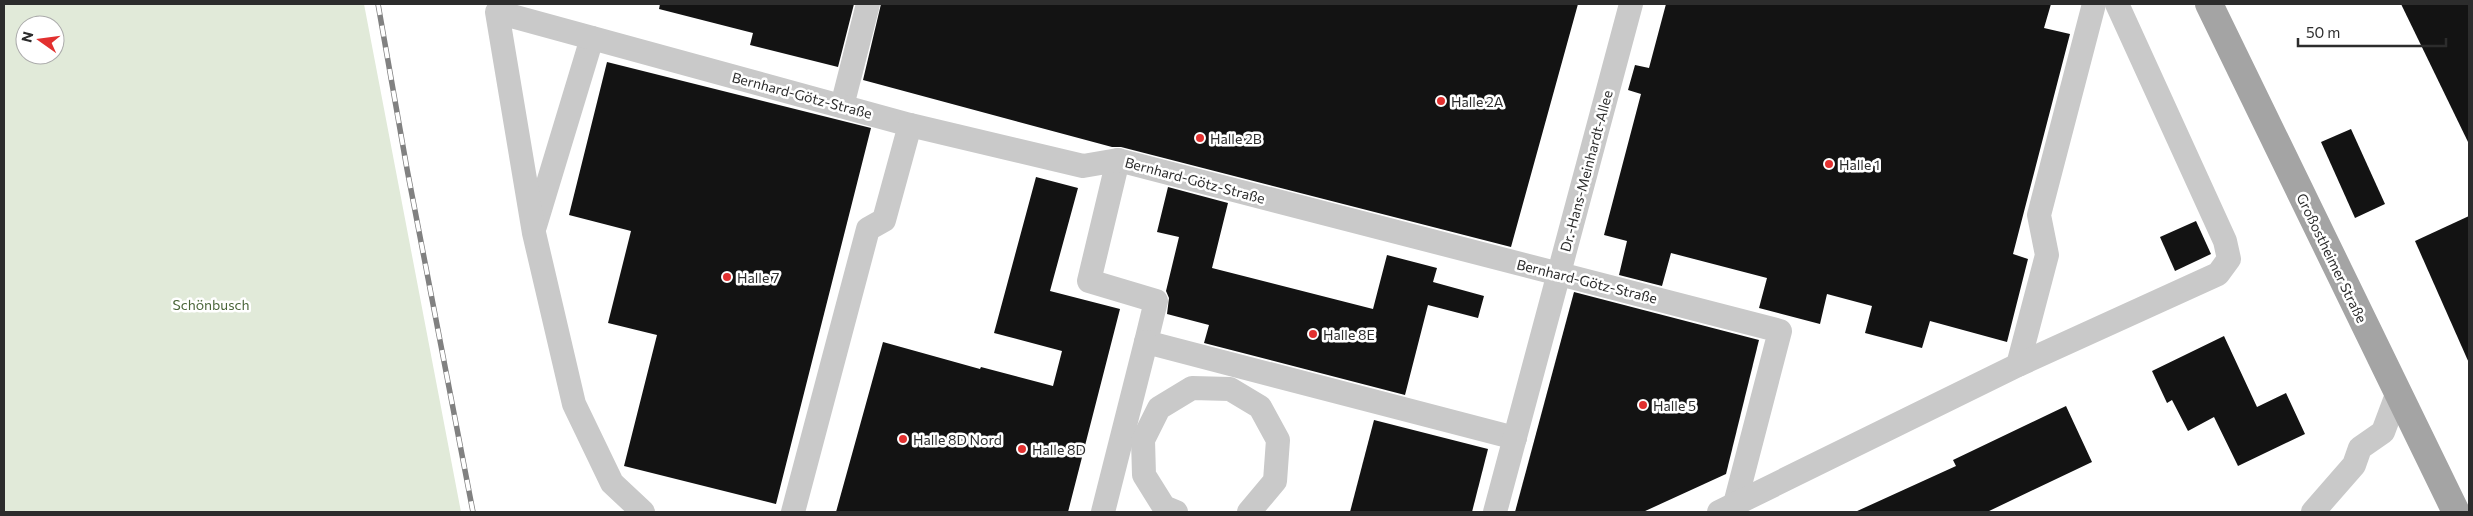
<svg xmlns="http://www.w3.org/2000/svg" width="2473" height="516" font-family="Commissioner,sans-serif">
<style>
.green{fill:#e1ead9;fill-rule:evenodd}
.building{fill:#131313}
.lines{fill:none;stroke-linecap:round;stroke-linejoin:round}
.minor{stroke:#c9c9c9;stroke-width:24}
.major{stroke:#a4a4a4;stroke-width:28}
.rail-casing{stroke:#818181;stroke-width:5.5}
.rail{stroke:#fff;stroke-width:4;stroke-dasharray:11;stroke-linecap:butt}
.poi-dot{fill:#e2302f;stroke:#fff;stroke-width:2}
.labels{text-anchor:middle;dominant-baseline:central;stroke-width:5;stroke-linejoin:round;paint-order:stroke}
.street-label{font-size:14px;fill:#2c2c2c;stroke:#fff}
.poi-label{font-size:14px;fill:#2c2c2c;stroke:#fff;text-anchor:start}
.park-label{font-size:14px;fill:#4b663a;stroke:#fff}
</style>
<rect width="100%" height="100%" fill="#fff"/>
<path class="green" d="M4,4H364L461,512H4ZM25,25H55V55H25Z"/>
<g class="building">
<polygon points="660,4 854,4 838,67 750,45 753,33 659,9"/>
<polygon points="881,4 1578,4 1511,247 1121,147 1112,147 863,80"/>
<polygon points="1666,4 2051,4 2044,28 2070,34 2013,254 2028,259 2007,342 1930,321 1922,348 1865,333 1872,306 1827,294 1820,324 1759,308 1767,278 1671,253 1662,286 1619,275 1627,241 1604,235 1641,94 1628,90 1635,65 1649,68"/>
<polygon points="2401,4 2469,4 2469,144"/>
<polygon points="607,62 871,128 776,504 624,466 657,335 608,323 631,231 569,215"/>
<polygon points="2351,129 2385,204 2355,218 2321,142"/>
<polygon points="1036,177 1078,188 1050,291 1120,309 1068,512 836,512 883,342 980,369 981,367 1053,386 1062,351 994,333"/>
<polygon points="1168,187 1228,203 1212,268 1373,309 1387,255 1437,268 1433,282 1484,296 1478,318 1428,305 1405,395 1204,343 1209,325 1167,314 1169,298 1166,291 1179,237 1157,232"/>
<polygon points="2469,216 2469,363 2415,241"/>
<polygon points="2196,221 2211,254 2175,271 2160,237"/>
<polygon points="1574,292 1759,340 1726,474 1643,512 1515,512"/>
<polygon points="2224,336 2257,407 2286,393 2305,434 2238,466 2214,417 2188,431 2172,400 2167,403 2152,371"/>
<polygon points="2066,406 2092,462 1987,512 1855,512 1956,466 1953,460"/>
<polygon points="1374,420 1488,449 1472,512 1350,512"/>
</g>
<g class="lines">
<g class="minor">
<polyline points="842,106 868,4"/>
<polyline points="1118,160 1089,281 1156,301 1146,342 1515,438"/>
<polyline points="535,226 592,38"/>
<polyline points="2018,365 2047,255 2039,215 2094,4"/>
<polyline points="643,512 612,483 574,404 534,233 497,12 910,125 1083,166 1118,160 1780,331 1735,504"/>
<polyline points="793,512 868,229 884,220 910,125"/>
<polyline points="1103,512 1146,342"/>
<polyline points="1176,512 1164,507 1144,475 1143,440 1159,408 1192,388 1230,389 1260,407 1278,440 1275,481 1249,512"/>
<polyline points="1495,512 1631,4"/>
<polyline points="1719,512 2018,365 2218,274 2229,259 2225,241 2117,4"/>
<polyline points="2313,512 2354,465 2360,448 2383,432 2398,392"/>
</g>
<polyline class="major" points="2209,4 2456,512"/>
<g class="rail-casing">
<polyline id="rail" points="378,4 407,169 473,512"/>
</g>
<use href="#rail" class="rail"/>
</g>
<g class="poi-dot">
<circle cx="1441" cy="101" r="5"/>
<circle cx="1200" cy="138" r="5"/>
<circle cx="1829" cy="164" r="5"/>
<circle cx="727" cy="277" r="5"/>
<circle cx="1313" cy="334" r="5"/>
<circle cx="1643" cy="405" r="5"/>
<circle cx="903" cy="439" r="5"/>
<circle cx="1022" cy="449" r="5"/>
</g>
<g class="labels">
<g class="street-label">
<text transform="translate(802 95) rotate(15)">Bernhard-Götz-Straße</text>
<text transform="translate(1586 171) rotate(-75)">Dr.-Hans-Meinhardt-Allee</text>
<text transform="translate(1195 180) rotate(15)">Bernhard-Götz-Straße</text>
<text transform="translate(2332 258) rotate(64)">Großostheimer Straße</text>
<text transform="translate(1587 281) rotate(14)">Bernhard-Götz-Straße</text>
</g>
<g class="poi-label">
<text x="1451" y="101">Halle 2A</text>
<text x="1210" y="138">Halle 2B</text>
<text x="1839" y="164">Halle 1</text>
<text x="737" y="277">Halle 7</text>
<text x="1323" y="334">Halle 8E</text>
<text x="1653" y="405">Halle 5</text>
<text x="913" y="439">Halle 8D Nord</text>
<text x="1032" y="449">Halle 8D</text>
</g>
<g class="park-label">
<text x="211" y="304">Schönbusch</text>
</g>
</g>
<rect width="2473" height="516" fill="none" stroke="#2c2c2c" stroke-width="10"/>
<g transform="translate(40 40) rotate(284)"><circle r="24" fill="#ffffff" stroke="#ababab"/>
<path d="M0-4L9 19L0 12L-9 19Z" fill="#e2302f"/>
<text y="-8" font-size="14" font-weight="bold" text-anchor="middle" fill="#2c2c2c">N</text>
</g>
<path d="M2298 38v8h148v-8" fill="none" stroke="#2c2c2c" stroke-width="2.5"/>
<text x="2306" y="38" font-size="15" fill="#2c2c2c" stroke="#ffffff" stroke-width="4" paint-order="stroke">50 m</text>
</svg>
